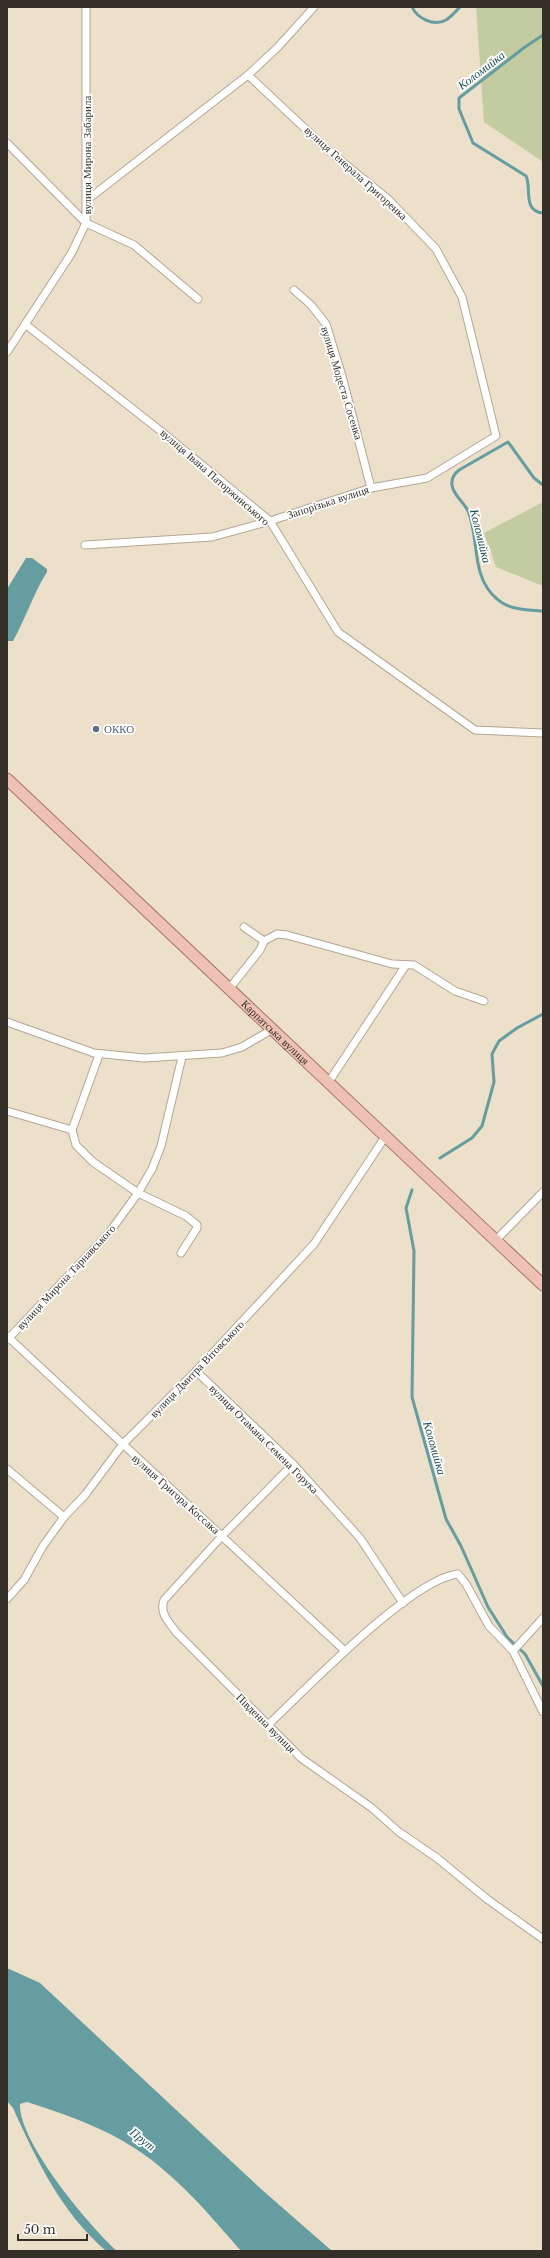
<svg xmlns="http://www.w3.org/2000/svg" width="550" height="2258" font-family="'Libre Baskerville',serif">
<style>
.green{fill:#c3cba0}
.water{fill:#659da0}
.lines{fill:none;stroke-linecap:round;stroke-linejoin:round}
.stream{stroke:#659da0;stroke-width:3}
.street-casing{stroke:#b2a793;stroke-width:9}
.primary-casing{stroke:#a77363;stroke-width:13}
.street{stroke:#fff;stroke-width:7}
.primary{stroke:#efc1b5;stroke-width:11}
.service-dot{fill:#5c6f8a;stroke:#fff;stroke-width:1.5}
.labels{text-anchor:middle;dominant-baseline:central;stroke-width:3.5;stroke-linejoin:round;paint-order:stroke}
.street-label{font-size:11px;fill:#342f27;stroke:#fff}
.service-label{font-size:11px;fill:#4e5e75;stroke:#fff;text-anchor:start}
.water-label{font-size:12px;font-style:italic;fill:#1b4e50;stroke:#fff}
</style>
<rect width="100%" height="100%" fill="#ece0cb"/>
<g class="green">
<polygon points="476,7 543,7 543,162 484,122"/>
<polygon points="543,502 543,586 496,567 484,533"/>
</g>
<g class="water">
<path d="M26,558H32L47,569V572C33,594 26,618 13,641H7V589Z"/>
<path d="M7,1968L40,1983L261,2189L332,2251H241C209,2214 177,2176 136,2149C103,2127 64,2114 27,2102L20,2104C18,2141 89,2226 117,2251H106C61,2212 37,2161 13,2108L7,2101Z"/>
</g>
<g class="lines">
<g class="stream">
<path d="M412,7C417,18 434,27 446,20C451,17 456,11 460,7"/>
<path d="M543,35L525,47L459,98V109L473,143L526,176C532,188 522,211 543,213"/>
<path d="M543,485L534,478L508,442L459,470C454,474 451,478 452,485C453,495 464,502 468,511C480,540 470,576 497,599C509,610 527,610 543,611"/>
<polyline points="440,1158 472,1138 482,1126 494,1082 492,1054 499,1041 517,1028 543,1014"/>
<polyline points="412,1190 406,1208 414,1251 412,1397 446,1519 461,1546 488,1607 507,1637 525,1654 543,1686"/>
</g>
<g class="street-casing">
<g id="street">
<polyline points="7,143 86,223 134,245 198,299"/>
<polyline points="87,200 248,75 278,47 314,7"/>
<polyline points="294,290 311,305 326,324 342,376 371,488"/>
<polyline points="25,324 162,432 270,521 338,632 475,730 543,733"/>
<polyline points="7,352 71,254 86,223 86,7"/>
<polyline points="85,545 212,537 270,521 371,488 427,478 496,436 462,297 436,249 388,199 329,151 248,75"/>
<polyline points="244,927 264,941 277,934 287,935 392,964 414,965 455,991 484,1001"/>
<polyline points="229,989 260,950 264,941"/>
<polyline points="7,1022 94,1053 144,1058 222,1053 242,1047 271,1030"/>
<polyline points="328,1083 406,965"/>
<polyline points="7,1111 72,1130 76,1145 93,1162 138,1193 186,1216 197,1225 197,1228 181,1253"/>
<polyline points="72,1130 99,1055"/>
<polyline points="496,1240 543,1192"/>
<polyline points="7,1336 345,1651"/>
<polyline points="7,1340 109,1233 138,1193 152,1169 161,1146 182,1057"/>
<polyline points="196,1371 293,1464 360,1538 403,1603"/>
<path d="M293,1464L222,1536L164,1600C159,1613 169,1622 176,1632L301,1758L372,1808L399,1832L437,1858L487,1899L543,1939"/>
<polyline points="7,1469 64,1517"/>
<polyline points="7,1599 24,1580 43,1546 64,1517 85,1495 123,1444 196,1371 314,1244 385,1137"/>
<polyline points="513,1651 543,1618"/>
<path d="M268,1725C305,1690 411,1579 458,1574L466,1584L489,1626L513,1651L543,1712"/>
</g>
</g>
<g class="primary-casing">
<g id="primary">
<path id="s1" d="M7,779L543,1285"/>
</g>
</g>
<use href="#street" class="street"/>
<use href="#primary" class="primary"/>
</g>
<circle class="service-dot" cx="96" cy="729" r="4"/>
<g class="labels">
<g class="street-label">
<text transform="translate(87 155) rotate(-90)">вулиця Мирона Забарила</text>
<text transform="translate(356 173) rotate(42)">вулиця Генерала Григоренка</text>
<text transform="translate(342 383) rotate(73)">вулиця Модеста Сосенка</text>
<text transform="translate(215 477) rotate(41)">вулиця Івана Паторжинського</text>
<text transform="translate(328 502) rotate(-18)">Запорізька вулиця</text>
<text stroke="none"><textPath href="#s1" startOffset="369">Карпатська вулиця</textPath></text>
<text transform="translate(66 1277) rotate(-47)">вулиця Мирона Тарнавського</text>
<text transform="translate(197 1369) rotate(-46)">вулиця Дмитра Вітовського</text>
<text transform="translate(264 1439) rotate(45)">вулиця Отамана Семена Горука</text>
<text transform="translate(176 1494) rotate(42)">вулиця Григора Коссака</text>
<text transform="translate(266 1723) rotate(45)">Південна вулиця</text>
</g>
<g class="service-label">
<text x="104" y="729">ОККО</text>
</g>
<g class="water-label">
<text transform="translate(481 70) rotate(-37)">Коломийка</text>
<text transform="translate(481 536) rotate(76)">Коломийка</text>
<text transform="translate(435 1448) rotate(74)">Коломийка</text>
<text transform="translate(143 2139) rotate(39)">Прут</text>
</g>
</g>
<rect width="550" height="2258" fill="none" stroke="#342f27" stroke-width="16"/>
<path d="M18 2234v6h69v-6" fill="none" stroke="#342f27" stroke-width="2"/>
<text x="24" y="2234" font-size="12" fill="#342f27" stroke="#ffffff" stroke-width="3" paint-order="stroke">50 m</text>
</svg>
